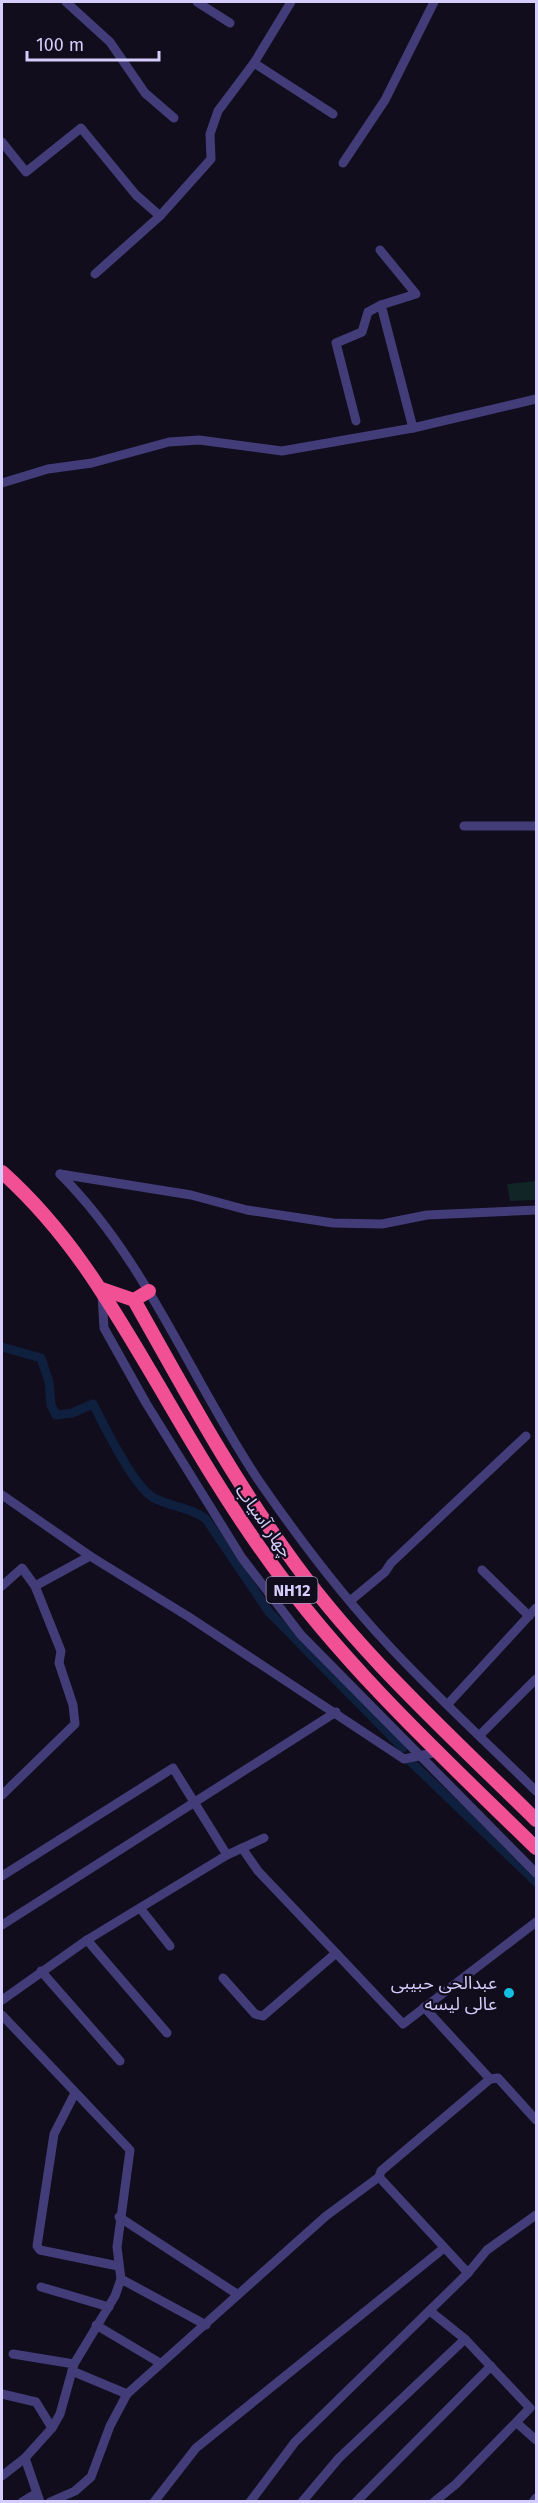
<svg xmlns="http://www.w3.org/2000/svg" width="538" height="2503" font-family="'Fira Sans','Noto Sans Arabic',sans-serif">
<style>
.green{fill:#112526}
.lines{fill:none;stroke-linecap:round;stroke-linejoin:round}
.canal{stroke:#0f1f3e;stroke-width:9}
.minor{stroke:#423c78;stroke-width:9}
.highway{stroke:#f15194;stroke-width:14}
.poi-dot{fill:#12c0e2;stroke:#110d1d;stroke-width:2}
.labels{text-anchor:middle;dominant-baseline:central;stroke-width:4.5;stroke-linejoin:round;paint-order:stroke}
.shield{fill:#110d1d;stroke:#9a93b8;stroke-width:1.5}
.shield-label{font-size:16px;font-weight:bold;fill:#d5cdfb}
.street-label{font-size:18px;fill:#d5cdfb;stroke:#110d1d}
.poi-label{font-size:18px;fill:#d5cdfb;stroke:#110d1d;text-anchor:end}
</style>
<rect width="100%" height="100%" fill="#110d1d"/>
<polygon class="green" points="536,1181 536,1200 510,1201 507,1184"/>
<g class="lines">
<g class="canal">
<path d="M2,1347L41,1358L49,1382L51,1405L56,1415L72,1413L93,1404C105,1427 133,1486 154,1498C171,1507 190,1507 206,1519L269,1612L403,1748"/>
<polyline points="411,1762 536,1882"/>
</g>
<g class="minor">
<polyline points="66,2 110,42 145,93 174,118"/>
<polyline points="197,2 230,23"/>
<polyline points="254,63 333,114"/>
<polyline points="2,142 26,172 81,128 136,195 160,216"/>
<polyline points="343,163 385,100 434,2"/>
<polyline points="380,250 416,294 381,305 413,428"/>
<polyline points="95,274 160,216 211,159 210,134 218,111 254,63 291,2"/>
<polyline points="356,421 336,343 362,332 368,312 381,305"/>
<polyline points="2,483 48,469 92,463 169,442 199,440 282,451 413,428 536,399"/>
<polyline points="464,826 536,826"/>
<path d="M60,1174C148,1262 191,1380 259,1481C299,1539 343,1597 391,1648C438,1698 488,1744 536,1791"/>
<polyline points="60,1174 191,1195 247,1210 333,1223 382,1224 427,1215 536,1210"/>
<polyline points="102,1295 104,1328 146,1403 242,1558 301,1635 536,1873"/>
<polyline points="2,1495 90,1556 189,1617 404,1759 438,1752"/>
<polyline points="482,1570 529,1616"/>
<polyline points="2,1586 22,1568 35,1586 61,1651 59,1663 73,1705 75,1724 2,1795"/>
<polyline points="35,1586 90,1556"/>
<polyline points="350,1601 385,1572 391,1563 526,1436"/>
<polyline points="448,1704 536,1608"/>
<polyline points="480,1735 536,1679"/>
<polyline points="2,1876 173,1768 227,1855"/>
<polyline points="140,1908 170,1946"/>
<polyline points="2,1925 336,1712"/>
<polyline points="87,1940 167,2033"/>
<polyline points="336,1953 403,2024 536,1922"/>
<polyline points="41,1971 120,2061"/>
<polyline points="223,1978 255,2014 263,2016 336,1953 258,1871 242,1848"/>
<polyline points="2,2000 87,1940 227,1855 264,1838"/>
<polyline points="424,2007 490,2079 498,2078 536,2120"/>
<polyline points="2,2015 130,2150 117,2247 121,2279 115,2296 74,2364 60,2414 52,2428 25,2458 2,2476"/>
<polyline points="75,2093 54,2134 37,2246 40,2250 118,2266"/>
<polyline points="119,2217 237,2294"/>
<polyline points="468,2273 379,2177 381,2171 490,2079"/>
<polyline points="121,2279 206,2325"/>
<polyline points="41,2287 109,2307"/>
<polyline points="430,2311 465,2339 530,2408 456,2484 434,2502"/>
<polyline points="96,2325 160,2363"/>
<polyline points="13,2354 74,2364"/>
<polyline points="72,2371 127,2394"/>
<polyline points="2,2394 36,2402 52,2428"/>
<polyline points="517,2423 536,2440"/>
<polyline points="25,2458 40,2502"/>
<polyline points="22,2502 35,2494"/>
<polyline points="50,2502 75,2491 91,2477 110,2426 127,2394 326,2216 379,2177"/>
<polyline points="154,2502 196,2448 444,2248"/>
<polyline points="250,2502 295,2442 468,2273 487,2250 536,2215"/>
<polyline points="302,2502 339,2458 465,2339"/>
<polyline points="356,2502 491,2366"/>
<polyline points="533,2502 536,2498"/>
</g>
<g class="highway">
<path d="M2,1172C72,1235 111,1305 159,1386C195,1448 231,1509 273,1566C348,1670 445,1759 536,1848"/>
<path d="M102,1289L134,1300C182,1385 228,1471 285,1550C356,1651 449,1734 536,1820"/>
<polyline points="134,1300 149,1291"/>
</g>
</g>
<circle class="poi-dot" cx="509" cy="1993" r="6"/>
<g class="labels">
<rect class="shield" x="266.5" y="1577" width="51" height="26" rx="4.5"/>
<g class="shield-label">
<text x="292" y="1590">NH12</text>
</g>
<g class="street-label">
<text transform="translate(264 1521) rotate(55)">چهار آسیاب</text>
</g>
<g class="poi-label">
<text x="497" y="1983">عبدالحی حبیبی<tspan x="497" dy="21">عالی لیسه</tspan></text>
</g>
</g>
<rect width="538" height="2503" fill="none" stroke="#d5cdfb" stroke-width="6"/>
<path d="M27 51v9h132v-9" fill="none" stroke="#d5cdfb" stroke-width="3"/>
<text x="36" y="51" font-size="18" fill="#d5cdfb" stroke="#110d1d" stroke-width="4.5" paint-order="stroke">100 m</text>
</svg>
